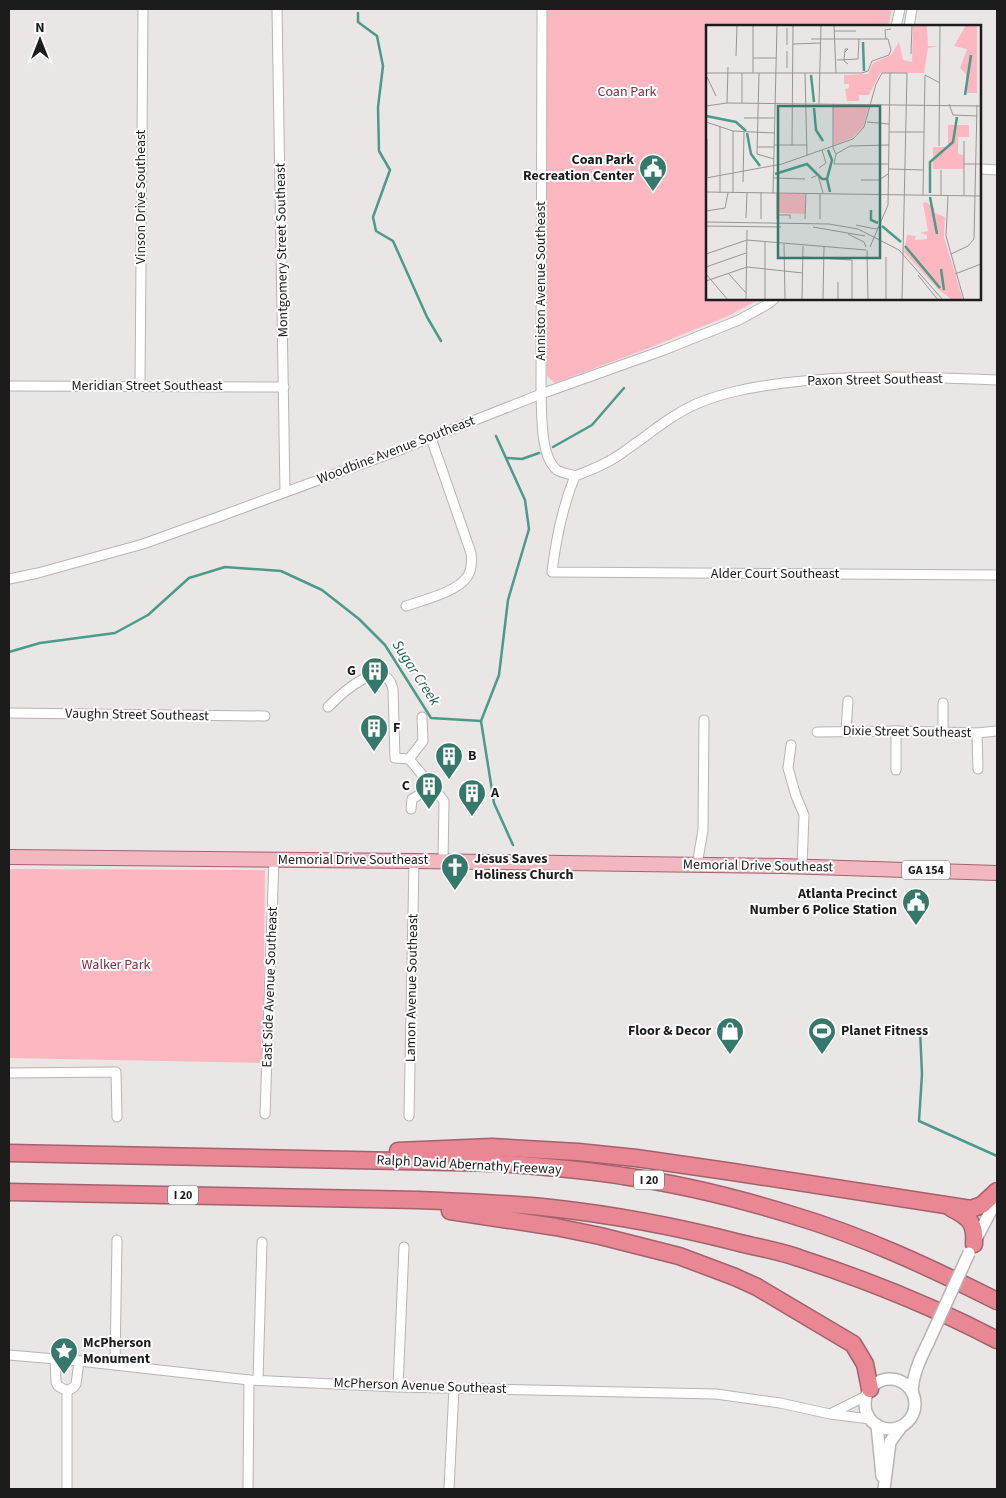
<svg xmlns="http://www.w3.org/2000/svg" width="1006" height="1498" font-family="'Source Sans 3',sans-serif">
<style>
.green{fill:#fdb7c0}
.lines{fill:none;stroke-linecap:round;stroke-linejoin:round}
.stream{stroke:#4b9b88;stroke-width:2.5}
.minor-casing{stroke:#b8b4b4;stroke-width:11}
.tertiary-casing{stroke:#b8b4b4;stroke-width:14}
.primary-casing{stroke:#a2626b;stroke-width:16}
.motorway-casing{stroke:#a2626b;stroke-width:19}
.minor{stroke:#fff;stroke-width:9}
.tertiary{stroke:#fff;stroke-width:11}
.primary{stroke:#f2b7bf;stroke-width:14}
.motorway{stroke:#e98795;stroke-width:16}
.tertiary-bridge-casing{stroke:#b8b4b4;stroke-width:14;stroke-linecap:butt}
.tertiary-bridge{stroke:#fff;stroke-width:11}
.labels{text-anchor:middle;dominant-baseline:central;stroke-width:4;stroke-linejoin:round;paint-order:stroke}
.shield{fill:#fff;stroke:#616060;stroke-width:1}
.shield-label{font-size:12px;font-weight:bold;fill:#1d1c1c}
.park-label{font-size:14px;fill:#812f40;stroke:#fff}
.poi-label{font-size:14px;font-weight:bold;fill:#1d1c1c;stroke:#fff;text-anchor:start}
.street-label{font-size:14px;fill:#1d1c1c;stroke:#fff}
.water-label{font-size:15px;font-style:italic;fill:#1e5e51;stroke:#fff}
.inset-river{fill:none;stroke:#4b9b88;stroke-width:2.5}
.inset-road{fill:none;stroke:#989595;stroke-width:1}
.view{fill:#367869;fill-opacity:0.15;stroke:#367869;stroke-width:2.5}
.inset-edge{fill:none;stroke:#1d1c1c;stroke-width:2.5}
</style>
<rect width="100%" height="100%" fill="#eae6e6"/>
<g class="green">
<polygon points="546,9 892,9 888,26 707,26 707,299 760,299 726,317 641,351 555,383 547,376"/>
<polygon points="9,869 265,870 263,1063 9,1058"/>
</g>
<g class="lines">
<g class="stream">
<polyline points="358,13 358,22 377,36 383,66 378,107 379,151 390,170 373,217 376,231 393,241 427,317 441,341"/>
<polyline points="496,436 525,500 529,529 508,600 499,675 481,721 494,803 513,845"/>
<polyline points="553,447 592,425 624,388"/>
<polyline points="507,458 522,459 539,453"/>
<polyline points="9,652 40,643 115,633 148,615 189,578 225,567 281,571 322,590 359,619 385,645 431,718 481,721"/>
<polyline points="920,1030 922,1074 919,1121 997,1156"/>
</g>
<g class="minor-casing">
<g id="minor">
<polyline points="277,9 285,492"/>
<path d="M542,9L541,394C542,413 540,457 557,470C562,473 569,474 575,476"/>
<polyline points="896,26 900,9"/>
<polyline points="909,26 912,9"/>
<polyline points="980,169 997,170"/>
<path d="M997,380C926,377 855,374 784,383C754,387 724,392 696,404C669,416 650,434 626,450C611,462 594,469 575,476C562,508 556,538 552,572L997,575"/>
<polyline points="9,386 284,387"/>
<polyline points="140,386 143,9"/>
<polyline points="9,579 38,573 143,544 221,516 397,451 541,394 664,350 739,320 768,304 774,299"/>
<path d="M406,606C423,600 457,592 467,577C472,570 472,561 471,553L431,438"/>
<polyline points="943,703 943,732"/>
<path d="M328,707C341,694 384,653 393,689L395,758L409,759L444,801L443,861"/>
<polyline points="9,713 265,716"/>
<polyline points="846,731 848,701"/>
<polyline points="817,732 896,731 977,733 997,731"/>
<polyline points="977,733 978,769"/>
<polyline points="791,745 788,768 796,796 804,815 802,866"/>
<polyline points="409,759 423,741 422,717"/>
<polyline points="896,770 896,731"/>
<polyline points="411,809 412,799 432,787"/>
<polyline points="697,865 703,830 704,720"/>
<polyline points="9,1073 116,1072 117,1117"/>
<polyline points="265,1114 274,860"/>
<polyline points="409,1116 414,861"/>
<polyline points="9,1355 79,1361 249,1380 398,1387 716,1394 780,1403 830,1414 870,1419"/>
<polyline points="55,1359 56,1382 58,1386 67,1391"/>
<polyline points="115,1365 117,1240"/>
<polyline points="258,1380 262,1242"/>
<polyline points="398,1387 404,1247"/>
<polyline points="67,1391 67,1489"/>
<polyline points="67,1391 74,1387 76,1384 79,1361"/>
<polyline points="832,1413 866,1396"/>
<polyline points="248,1489 249,1380"/>
<polyline points="449,1489 454,1388"/>
</g>
</g>
<g class="tertiary-casing">
<g id="tertiary">
<polyline points="974,1243 997,1199"/>
<circle cx="890" cy="1404" r="25"/>
<path d="M912,1392C913,1374 920,1359 928,1343"/>
<polyline points="877,1425 882,1476"/>
<polyline points="884,1489 890,1442 901,1427"/>
</g>
</g>
<g class="primary-casing">
<polyline id="primary" points="9,857 414,861 783,866 997,873"/>
</g>
<g class="motorway-casing">
<g id="motorway">
<polyline points="398,1151 492,1147 578,1152 636,1158 733,1172 971,1209 982,1205 997,1191"/>
<path d="M9,1153L499,1163C540,1166 582,1169 623,1176C680,1184 737,1198 792,1215C863,1236 931,1268 997,1301"/>
<path d="M9,1192L419,1200C463,1202 508,1203 551,1208C615,1215 678,1227 740,1243C760,1248 780,1251 799,1258C867,1280 934,1307 997,1340"/>
<path d="M951,1208C969,1217 976,1223 974,1244"/>
<polyline points="450,1211 556,1227 600,1236 679,1256 735,1277 757,1287 853,1344 865,1364 870,1389"/>
</g>
</g>
<use href="#minor" class="minor"/>
<use href="#tertiary" class="tertiary"/>
<use href="#primary" class="primary"/>
<use href="#motorway" class="motorway"/>
<g class="tertiary-bridge-casing">
<polyline id="tertiary-bridge" points="928,1343 969,1253"/>
</g>
<use href="#tertiary-bridge" class="tertiary-bridge"/>
</g>
<defs>
<g id="civic-pin" transform="scale(1.4375)"><path d="M0 17L-7.5 6A9.5 9.5 0 1 1 7.5 6Z" fill="#367869" stroke="#fff"/><path d="M-.6-6.5H3V-4.5H.6V-3L4-1V1h2V6H-6V1h2V-1L-.6-3ZM-1.2 2.5V6h2.4V2.5Z" fill="#fff"/></g>
<g id="building-pin" transform="scale(1.4375)"><path d="M0 17L-7.5 6A9.5 9.5 0 1 1 7.5 6Z" fill="#367869" stroke="#fff"/><path d="M-4-6H4V6H1V3H-1V6H-4ZM-2.5-4.3h1.7v1.8h-1.7ZM.8-4.3h1.7v1.8H.8ZM-2.5-1h1.7V.8h-1.7ZM.8-1h1.7V.8H.8Z" fill="#fff"/></g>
<g id="church-pin" transform="scale(1.4375)"><path d="M0 17L-7.5 6A9.5 9.5 0 1 1 7.5 6Z" fill="#367869" stroke="#fff"/><path d="M-1.2-6h2.4v3.5h3.3v2.4h-3.3V6h-2.4V-.1h-3.3v-2.4h3.3Z" fill="#fff"/></g>
<g id="shop-pin" transform="scale(1.4375)"><path d="M0 17L-7.5 6A9.5 9.5 0 1 1 7.5 6Z" fill="#367869" stroke="#fff"/><path d="M-5-2.5h2.3a2.7 3.5 0 0 1 5.4 0H5L5.5 6h-11ZM-1.5-2.5h3a1.5 2.3 0 0 0-3 0Z" fill="#fff"/></g>
<g id="stadium-pin" transform="scale(1.4375)"><path d="M0 17L-7.5 6A9.5 9.5 0 1 1 7.5 6Z" fill="#367869" stroke="#fff"/><path d="M0-5a6.5 5 0 1 0 0 10a6.5 5 0 1 0 0-10ZM-3.5-1.8h7v3.6h-7Z" fill="#fff"/></g>
<g id="sight-pin" transform="scale(1.4375)"><path d="M0 17L-7.5 6A9.5 9.5 0 1 1 7.5 6Z" fill="#367869" stroke="#fff"/><path d="M0-6L1.8-2.2L6-1.7L2.9 1.2L3.7 5.4L0 3.3L-3.7 5.4L-2.9 1.2L-6-1.7L-1.8-2.2Z" fill="#fff"/></g>
</defs>
<g fill-rule="evenodd">
<use href="#civic-pin" x="653" y="168"/>
<use href="#building-pin" x="375" y="671"/>
<use href="#building-pin" x="374" y="728"/>
<use href="#building-pin" x="449" y="756"/>
<use href="#building-pin" x="429" y="786"/>
<use href="#building-pin" x="472" y="793"/>
<use href="#church-pin" x="455" y="867"/>
<use href="#civic-pin" x="916" y="902"/>
<use href="#shop-pin" x="730" y="1031"/>
<use href="#stadium-pin" x="822" y="1031"/>
<use href="#sight-pin" x="64" y="1351"/>
</g>
<g class="labels">
<g class="shield">
<rect x="902" y="860.5" width="48" height="19" rx="4"/>
<rect x="634" y="1170.5" width="30" height="19" rx="4"/>
<rect x="168" y="1185.5" width="30" height="19" rx="4"/>
</g>
<g class="shield-label">
<text x="926" y="870">GA 154</text>
<text x="649" y="1180">I 20</text>
<text x="183" y="1195">I 20</text>
</g>
<g class="park-label">
<text x="627" y="92">Coan Park</text>
<text x="116" y="965">Walker Park</text>
</g>
<g class="poi-label">
<text x="634" y="160" text-anchor="end">Coan Park<tspan x="634" dy="16">Recreation Center</tspan></text>
<text x="356" y="671" text-anchor="end">G</text>
<text x="393" y="728">F</text>
<text x="468" y="756">B</text>
<text x="410" y="786" text-anchor="end">C</text>
<text x="491" y="793">A</text>
<text x="474" y="859">Jesus Saves<tspan x="474" dy="16">Holiness Church</tspan></text>
<text x="897" y="894" text-anchor="end">Atlanta Precinct<tspan x="897" dy="16">Number 6 Police Station</tspan></text>
<text x="711" y="1031" text-anchor="end">Floor &amp; Decor</text>
<text x="841" y="1031">Planet Fitness</text>
<text x="83" y="1343">McPherson<tspan x="83" dy="16">Monument</tspan></text>
</g>
<g class="street-label">
<text transform="translate(141 197) rotate(-90)">Vinson Drive Southeast</text>
<text transform="translate(282 250) rotate(-91)">Montgomery Street Southeast</text>
<text transform="translate(541 281) rotate(-90)">Anniston Avenue Southeast</text>
<text transform="translate(875 380) rotate(-1)">Paxon Street Southeast</text>
<text x="147" y="386">Meridian Street Southeast</text>
<text transform="translate(396 450) rotate(-21)">Woodbine Avenue Southeast</text>
<text x="775" y="574">Alder Court Southeast</text>
<text transform="translate(137 715) rotate(1)">Vaughn Street Southeast</text>
<text transform="translate(907 732) rotate(1)">Dixie Street Southeast</text>
<text x="353" y="860">Memorial Drive Southeast</text>
<text transform="translate(758 866) rotate(1)">Memorial Drive Southeast</text>
<text transform="translate(270 987) rotate(-88)">East Side Avenue Southeast</text>
<text transform="translate(412 988) rotate(-89)">Lamon Avenue Southeast</text>
<text transform="translate(469 1165) rotate(3)">Ralph David Abernathy Freeway</text>
<text transform="translate(420 1386) rotate(2)">McPherson Avenue Southeast</text>
</g>
<g class="water-label">
<text transform="translate(416 673) rotate(57)">Sugar Creek</text>
</g>
</g>
<g transform="translate(706 25)">
<rect width="275" height="275" fill="#eae6e6"/>
<path d="M207,0H221L222,21H232L222,23L218,48H174L163,70H153V76H141L139,64L143,63V59H138V50L162,49L167,38L185,30L193,17L197,35L206,37ZM260,0H271V68H260V49L254,43L261,24L248,21ZM127,80H163L157,102L146,113L128,120ZM242,100H263V112H252V129L258,130V144H227V122H242ZM73,169H99V189L73,188ZM220,177L228,183L229,188L239,192L238,212L257,275H246L231,263L198,227L201,210L210,211L209,215L221,214V210L214,208L222,206L217,178Z" fill="#fdb7c0"/>
<path class="inset-river" d="M157,17L158,46M105,50L108,77M259,70L265,30M108,83L110,105L117,116M0,91L30,97L40,106M41,108L45,129L54,141M122,125L126,135L121,154L124,167M69,149L101,139L116,154H121M224,168V137L247,117L251,92M224,172L231,209M165,185V195L172,198M176,201L195,217M199,221L234,263M235,244L238,265"/>
<path class="inset-road" d="M128,0L130,48M81,3V20M275,4V33M128,6H150M180,14L179,5L185,4M87,19L114,18M139,27L142,24H139V25L138,34V36L142,39M205,29L206,0M30,31L31,0M47,33H70M131,35L152,34L153,14M81,43V26M0,48H156L162,46L166,36L183,30L185,25L182,14H105M47,48V0M53,48L51,129L68,134M99,48L101,131M1,52L10,71M21,78L22,42M36,78V48M113,79L115,0M127,79V123L130,129M243,79L247,90L271,91M0,81L21,78L275,81M38,93H69M0,97L27,106L68,108M161,97L183,99M183,107H218M258,116V170M68,120H101M86,120L87,0M233,121L234,0M51,122H68M183,139H128L130,129L144,121L183,120M258,139H275M113,143L120,138L116,125M183,144L218,145M235,145V170M1,151V114M0,153L76,139L147,114L158,102L170,59L176,48H201L196,275M67,153L99,154M105,153L112,150L117,168M155,155H173L182,149M37,157L38,107M0,167L275,171M14,168V101M27,168V106M67,168L71,0M71,168V194M217,170L219,50L234,58M242,171L240,211L258,275M0,186L19,183L22,168M72,190H84V194M40,193L41,168M55,194V168M99,194L100,168M114,194V169M0,197L123,199L152,204L193,225L237,275M150,200L170,204L174,201M0,201L75,202M107,202L159,211M142,209L158,217L160,222M59,217V275M78,219L79,275M164,222L182,180L184,48M161,225L162,275M0,229L41,215L160,225M245,229L262,221L268,214L271,80M97,232L146,235V275M0,242L40,228M22,248L40,268M0,249L22,275M249,249L275,239M212,250L232,275M0,256L41,242L97,248M40,275L41,205M96,275L97,221M117,275L118,222M132,275V257M180,275V232"/>
<path class="view" d="M72,81H174V233H72Z"/>
<rect width="275" height="275" class="inset-edge"/>
</g>
<rect width="1006" height="1498" fill="none" stroke="#1d1c1c" stroke-width="20"/>
<g transform="translate(40 40)" stroke="#ffffff" stroke-width="4" paint-order="stroke">
<path d="M0-4L9 19L0 12L-9 19Z" fill="#1d1c1c"/>
<text y="-8" font-size="14" font-weight="bold" text-anchor="middle" fill="#1d1c1c">N</text>
</g>
</svg>
